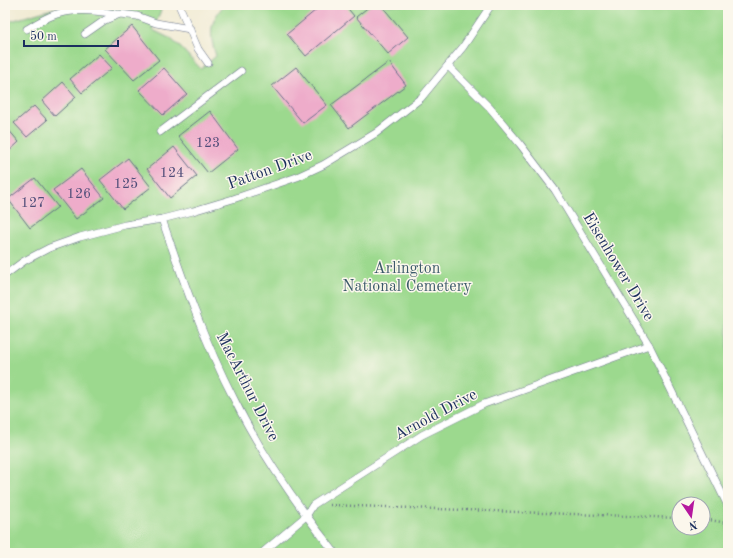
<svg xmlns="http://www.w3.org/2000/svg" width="733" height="558" font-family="'Old Standard TT',serif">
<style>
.green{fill:#9cd98e;stroke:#5c8476;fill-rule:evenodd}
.building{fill:#eeacca}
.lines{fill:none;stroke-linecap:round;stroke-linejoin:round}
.lane-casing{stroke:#667087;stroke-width:8}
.path{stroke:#667087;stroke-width:2.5;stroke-dasharray:1 3;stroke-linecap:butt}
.lane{stroke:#fff;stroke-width:7}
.labels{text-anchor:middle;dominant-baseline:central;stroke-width:3;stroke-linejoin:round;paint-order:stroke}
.number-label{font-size:14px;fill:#504e79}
.street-label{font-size:16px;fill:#1b2f5e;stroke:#fbf7ec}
.park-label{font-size:16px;fill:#3b5a6a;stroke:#fbf7ec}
</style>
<rect width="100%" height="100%" fill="#fbf7ec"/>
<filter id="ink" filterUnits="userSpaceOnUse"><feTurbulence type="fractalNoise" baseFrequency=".025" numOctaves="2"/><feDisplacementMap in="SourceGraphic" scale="8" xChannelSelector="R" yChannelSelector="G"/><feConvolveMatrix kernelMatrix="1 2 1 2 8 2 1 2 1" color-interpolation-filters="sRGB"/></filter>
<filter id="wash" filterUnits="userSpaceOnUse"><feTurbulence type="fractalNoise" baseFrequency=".012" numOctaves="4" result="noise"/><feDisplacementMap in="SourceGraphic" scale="16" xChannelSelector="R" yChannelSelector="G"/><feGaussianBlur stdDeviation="0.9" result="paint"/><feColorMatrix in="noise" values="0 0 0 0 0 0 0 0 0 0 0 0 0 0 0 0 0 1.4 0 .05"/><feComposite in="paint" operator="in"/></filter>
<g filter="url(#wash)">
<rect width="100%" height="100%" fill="#f0ead2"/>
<path class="green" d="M66,5H163L153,30L171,39L181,48L201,69L216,56C209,34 209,23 224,5H728V553H5V27L11,21ZM679,504H703V528H679Z"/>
<g id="blocks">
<g class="building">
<polygon points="322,5 345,5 354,16 306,56 287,34"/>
<polygon points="371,5 381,5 408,37 388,54 356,17"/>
<polygon points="132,26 159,60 134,80 105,49"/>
<polygon points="99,54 112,68 82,93 70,79"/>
<polygon points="389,62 406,85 349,128 331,105"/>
<polygon points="296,67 327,105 303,123 272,86"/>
<polygon points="164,68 187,94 163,115 139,90"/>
<polygon points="63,82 76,97 55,116 42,101"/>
<polygon points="34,106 47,120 27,137 14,123"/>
<polygon points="210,111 238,149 208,173 178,136"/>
<polygon points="7,128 19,142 5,155 5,130"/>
<polygon points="174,147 197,176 170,198 147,169"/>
<polygon points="128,158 151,187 123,209 100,180"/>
<polygon points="81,169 104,198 76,219 53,190"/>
<polygon points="35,178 58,207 30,228 8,199"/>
</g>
</g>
</g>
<g filter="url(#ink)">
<use href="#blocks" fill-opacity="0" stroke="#667087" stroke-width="1"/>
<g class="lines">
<g class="lane-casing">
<g id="lane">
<polyline points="179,5 198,49 208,63"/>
<path d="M27,29C34,25 42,20 49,17C71,7 96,11 118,14"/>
<polyline points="85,34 105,20 120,14 137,16 156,23 190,29"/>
<polyline points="448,66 490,108 520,144 555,190 649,345 728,506"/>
<polyline points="160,132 241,71"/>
<path d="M162,219C183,280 204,341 234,399C261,454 297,505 335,553"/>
<polyline points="5,275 24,261 49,248 80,237 125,225 162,219 193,211 233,199 297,177 323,165 376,133 421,98 463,47 491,5"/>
<polyline points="262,553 306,516 313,505 422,435 484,404 649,345"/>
</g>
</g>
<g class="path">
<polyline points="330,505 679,518"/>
<polyline points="703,519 728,523"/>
</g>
<use href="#lane" class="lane"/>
</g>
</g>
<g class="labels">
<g class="number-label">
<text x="208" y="143">123</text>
<text x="172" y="173">124</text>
<text x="126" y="184">125</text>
<text x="79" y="194">126</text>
<text x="33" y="203">127</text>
</g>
<g class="street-label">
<text transform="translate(270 170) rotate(-20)">Patton Drive</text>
<text transform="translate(618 267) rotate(59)">Eisenhower Drive</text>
<text transform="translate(247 387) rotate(63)">MacArthur Drive</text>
<text transform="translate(436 415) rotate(-28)">Arnold Drive</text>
</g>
<g class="park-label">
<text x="407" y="269">Arlington<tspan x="407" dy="18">National Cemetery</tspan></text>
</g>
</g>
<rect width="733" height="558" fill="none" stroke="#fbf7ec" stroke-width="20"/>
<g transform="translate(691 516) rotate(167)"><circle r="19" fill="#fbf7ec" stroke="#a1a7b3"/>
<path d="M0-3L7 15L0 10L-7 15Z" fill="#b5179e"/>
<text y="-6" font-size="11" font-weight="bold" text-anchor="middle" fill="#1b2f5e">N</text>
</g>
<path d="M24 40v6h94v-6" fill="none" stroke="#1b2f5e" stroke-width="2"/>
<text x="30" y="40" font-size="12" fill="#1b2f5e" stroke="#fbf7ec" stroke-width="3" paint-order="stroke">50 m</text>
</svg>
